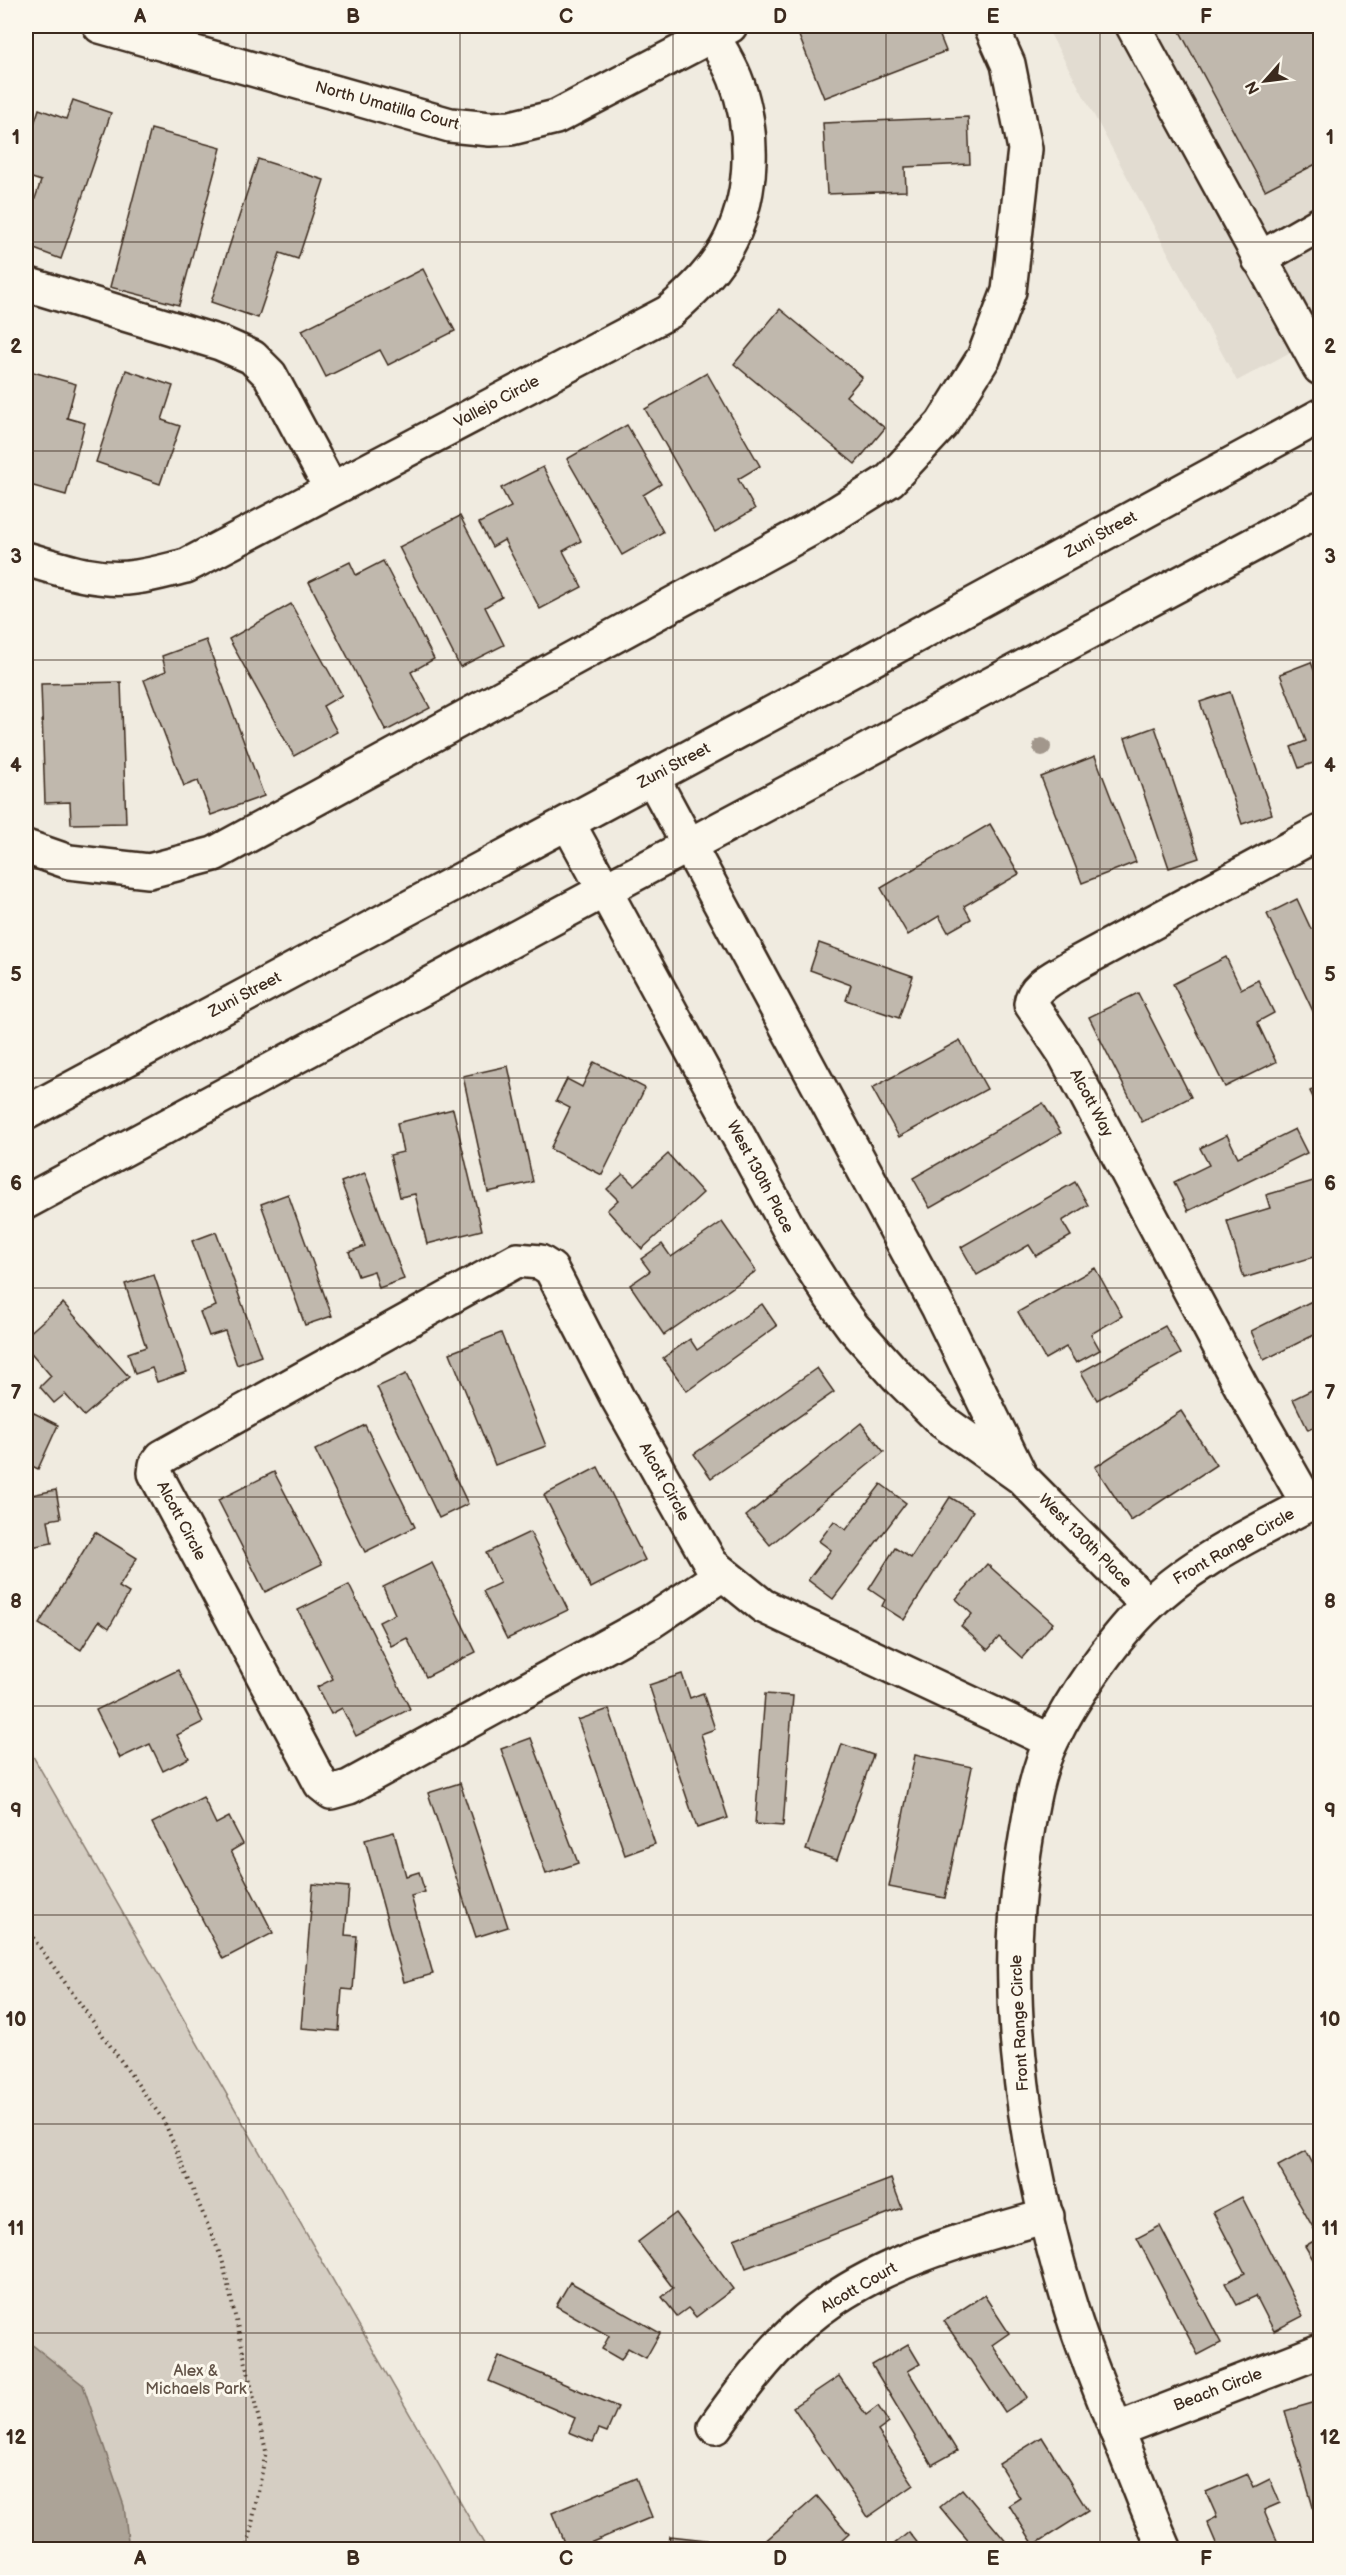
<svg xmlns="http://www.w3.org/2000/svg" width="1346" height="2575" font-family="'Balsamiq Sans',sans-serif">
<style>
.built{fill:#e2dcd1}
.green{fill:#d5cec3;stroke:#887c70;stroke-width:1.5}
.water{fill:#aca397;stroke:#7f7367;stroke-width:1.5}
.building{fill:#c0b8ad;stroke:#3b2a1e;stroke-width:1.5}
.lines{fill:none;stroke-linecap:round;stroke-linejoin:round}
.minor-casing{stroke:#3b2a1e;stroke-width:38}
.major-casing{stroke:#3b2a1e;stroke-width:38}
.path{stroke:#3b2a1e;stroke-width:4;stroke-dasharray:1.5 4.5;stroke-linecap:butt}
.minor{stroke:#fbf7ec;stroke-width:33}
.major{stroke:#fbf7ec;stroke-width:33}
.tree{fill:#a2978c}
.grid{fill:none;stroke:#3b2a1e;stroke-width:1.5;stroke-opacity:0.55}
.labels{text-anchor:middle;dominant-baseline:central;stroke-width:6;stroke-linejoin:round;paint-order:stroke}
.street-label{font-size:16px;fill:#3b2a1e;stroke:#fbf7ec}
.park-label{font-size:16px;fill:#625347;stroke:#fbf7ec}
.neatline{fill:none;stroke:#3b2a1e;stroke-width:2}
.grid-label{font-size:20px;text-anchor:middle;font-weight:bold;fill:#3b2a1e}
</style>
<rect width="100%" height="100%" fill="#f0ebe0"/>
<filter id="ink" filterUnits="userSpaceOnUse"><feTurbulence type="fractalNoise" baseFrequency=".0167" numOctaves="2"/><feDisplacementMap in="SourceGraphic" scale="12" xChannelSelector="R" yChannelSelector="G"/><feConvolveMatrix kernelMatrix="1 2 1 2 8 2 1 2 1" color-interpolation-filters="sRGB"/></filter>
<g filter="url(#ink)">
<polygon class="built" points="1046,26 1320,26 1320,336 1237,381"/>
<polygon class="green" points="26,1744 487,2549 26,2549"/>
<polygon class="water" points="26,2329 30,2343 83,2385 124,2506 129,2549 26,2549"/>
<g class="building">
<polygon points="795,26 871,26 872,28 879,26 936,26 946,51 824,98"/>
<polygon points="1177,26 1314,26 1320,37 1320,162 1265,190"/>
<polygon points="73,100 111,113 61,259 26,246 26,225 41,181 26,176 26,148 39,109 66,119"/>
<polygon points="968,117 970,164 905,167 906,191 827,194 823,123"/>
<polygon points="151,129 221,148 179,305 110,287"/>
<polygon points="258,159 324,180 298,259 280,253 258,318 211,302"/>
<polygon points="423,269 455,331 388,365 380,350 326,377 302,330"/>
<polygon points="780,309 862,377 846,396 885,428 855,464 734,364"/>
<polygon points="26,370 76,384 67,418 85,423 66,495 26,484"/>
<polygon points="126,370 173,386 162,420 180,426 160,484 96,462"/>
<polygon points="707,373 760,466 738,479 755,509 715,532 645,409"/>
<polygon points="627,425 661,484 643,495 663,532 622,555 567,459"/>
<polygon points="543,467 581,541 563,551 582,587 540,609 504,540 492,547 479,523 511,507 501,488"/>
<polygon points="460,516 502,597 485,607 504,645 460,667 399,547"/>
<polygon points="383,561 434,659 411,672 430,708 386,731 309,582 350,562 356,575"/>
<polygon points="291,604 342,695 323,706 337,732 294,756 229,639"/>
<polygon points="206,640 264,796 211,815 198,781 184,786 144,680 166,671 162,656"/>
<polygon points="1311,662 1317,678 1320,676 1320,779 1319,780 1313,763 1299,768 1291,747 1306,741 1280,674"/>
<polygon points="121,682 126,823 71,824 70,802 45,803 41,684"/>
<polygon points="1230,692 1272,814 1242,824 1200,702"/>
<polygon points="1155,727 1199,858 1169,868 1125,738"/>
<polygon points="1095,756 1136,862 1082,883 1041,777"/>
<polygon points="990,824 1019,874 964,906 971,919 948,932 939,916 908,935 881,888"/>
<polygon points="1297,899 1311,929 1320,925 1320,1026 1267,914"/>
<polygon points="819,943 913,976 899,1018 846,1000 851,985 810,970"/>
<polygon points="1226,957 1241,989 1258,980 1274,1013 1257,1022 1276,1062 1225,1087 1173,984"/>
<polygon points="1138,993 1191,1097 1142,1122 1089,1017"/>
<polygon points="960,1040 987,1089 899,1137 872,1088"/>
<polygon points="594,1062 645,1088 602,1175 550,1149 570,1108 556,1101 567,1079 582,1087"/>
<polygon points="508,1066 533,1182 488,1192 463,1076"/>
<polygon points="1320,1086 1320,1112 1310,1091"/>
<polygon points="1043,1103 1061,1133 930,1208 913,1178"/>
<polygon points="453,1109 482,1230 427,1244 415,1194 400,1197 390,1155 403,1152 397,1123"/>
<polygon points="1295,1129 1307,1153 1188,1211 1174,1182 1209,1165 1200,1148 1227,1135 1238,1157"/>
<polygon points="668,1154 703,1193 642,1249 607,1210 618,1200 607,1189 623,1174 634,1185"/>
<polygon points="365,1173 404,1279 379,1288 374,1271 358,1276 349,1252 365,1246 341,1182"/>
<polygon points="1320,1179 1320,1255 1244,1278 1227,1221 1270,1208 1266,1195"/>
<polygon points="1075,1182 1088,1205 1062,1221 1071,1236 1036,1256 1029,1245 977,1275 961,1247"/>
<polygon points="288,1194 332,1316 305,1325 261,1204"/>
<polygon points="722,1222 756,1271 664,1335 630,1285 650,1271 641,1259 662,1244 671,1257"/>
<polygon points="216,1232 261,1356 237,1365 225,1331 209,1336 200,1312 216,1306 192,1241"/>
<polygon points="1095,1268 1122,1316 1091,1334 1100,1350 1076,1363 1066,1347 1045,1359 1018,1312"/>
<polygon points="154,1275 187,1372 157,1382 152,1368 135,1374 128,1353 146,1347 125,1284"/>
<polygon points="1320,1297 1320,1332 1264,1360 1251,1331"/>
<polygon points="63,1303 129,1377 84,1416 65,1394 54,1403 40,1387 51,1376 26,1347 26,1336"/>
<polygon points="762,1304 777,1326 687,1391 663,1358 690,1339 697,1350"/>
<polygon points="1165,1326 1181,1354 1097,1400 1081,1372"/>
<polygon points="501,1333 546,1446 495,1465 450,1353"/>
<polygon points="817,1368 834,1392 711,1478 694,1454"/>
<polygon points="406,1374 468,1504 439,1518 377,1387"/>
<polygon points="1320,1386 1320,1424 1308,1430 1293,1399"/>
<polygon points="26,1409 58,1425 38,1469 26,1463"/>
<polygon points="1181,1411 1216,1465 1131,1521 1095,1467"/>
<polygon points="861,1423 884,1452 770,1545 746,1516"/>
<polygon points="365,1425 415,1527 365,1552 315,1450"/>
<polygon points="598,1467 645,1560 591,1588 544,1495"/>
<polygon points="274,1472 322,1564 265,1592 218,1500"/>
<polygon points="881,1484 906,1503 833,1599 808,1580 831,1550 819,1541 834,1521 846,1530"/>
<polygon points="56,1490 61,1518 48,1520 52,1543 26,1548 26,1496"/>
<polygon points="950,1497 973,1511 904,1620 882,1606 885,1600 869,1589 895,1548 911,1558"/>
<polygon points="95,1532 137,1558 119,1587 129,1593 109,1628 99,1621 81,1650 39,1624"/>
<polygon points="530,1532 568,1610 507,1639 483,1591 500,1583 486,1553"/>
<polygon points="432,1563 476,1652 426,1677 407,1638 391,1646 379,1622 395,1614 383,1587"/>
<polygon points="987,1564 1053,1623 1022,1658 999,1637 988,1650 961,1626 972,1614 956,1599"/>
<polygon points="349,1585 410,1709 356,1736 342,1708 331,1714 317,1687 333,1679 298,1610"/>
<polygon points="178,1670 203,1722 177,1735 189,1758 163,1771 150,1744 120,1758 96,1710"/>
<polygon points="682,1674 690,1698 703,1693 715,1729 701,1734 728,1818 697,1828 649,1685"/>
<polygon points="765,1694 793,1696 783,1826 755,1824"/>
<polygon points="609,1709 655,1844 625,1855 578,1720"/>
<polygon points="531,1738 578,1863 546,1874 501,1749"/>
<polygon points="842,1744 873,1755 837,1860 806,1850"/>
<polygon points="915,1755 972,1767 945,1898 889,1887"/>
<polygon points="460,1783 508,1927 476,1937 428,1793"/>
<polygon points="203,1797 216,1824 229,1817 243,1844 231,1851 273,1933 223,1959 152,1823"/>
<polygon points="394,1832 406,1876 419,1872 425,1892 411,1896 433,1974 404,1982 365,1840"/>
<polygon points="313,1884 349,1887 345,1935 357,1936 353,1990 342,1989 339,2031 301,2028"/>
<polygon points="1306,2151 1320,2177 1320,2264 1317,2266 1305,2246 1319,2238 1278,2166"/>
<polygon points="891,2179 902,2208 746,2268 734,2239"/>
<polygon points="1242,2197 1303,2316 1274,2331 1256,2296 1237,2305 1225,2283 1245,2273 1213,2212"/>
<polygon points="676,2213 733,2289 696,2317 688,2308 677,2316 662,2297 673,2288 638,2242"/>
<polygon points="1160,2226 1221,2343 1198,2355 1137,2238"/>
<polygon points="570,2282 660,2333 646,2358 628,2348 621,2360 602,2349 609,2336 556,2306"/>
<polygon points="984,2295 1009,2333 992,2345 1027,2397 1005,2412 944,2321"/>
<polygon points="908,2344 920,2364 908,2371 957,2451 932,2465 872,2365"/>
<polygon points="499,2356 618,2407 607,2432 599,2429 593,2442 569,2432 575,2418 489,2381"/>
<polygon points="839,2376 866,2415 878,2406 889,2423 878,2431 914,2485 868,2517 793,2407"/>
<polygon points="1316,2402 1320,2418 1320,2531 1285,2411"/>
<polygon points="1042,2437 1088,2511 1034,2545 1009,2505 1020,2498 999,2464"/>
<polygon points="1248,2474 1254,2487 1270,2479 1280,2503 1264,2510 1281,2550 1219,2550 1207,2522 1217,2517 1206,2492"/>
<polygon points="636,2478 652,2517 573,2550 567,2550 552,2513"/>
<polygon points="962,2489 1013,2550 976,2550 940,2507"/>
<polygon points="817,2496 849,2534 831,2550 755,2550"/>
<polygon points="909,2532 923,2550 887,2550"/>
<polygon points="670,2536 733,2543 732,2550 668,2550"/>
</g>
<g class="lines">
<g class="minor-casing">
<g id="minor">
<polyline points="100,26 450,125 490,129 511,128 556,117 730,26"/>
<polyline points="1133,26 1320,368"/>
<polyline points="1259,259 1320,224"/>
<polyline points="26,284 220,343 252,357 270,375 331,489"/>
<path d="M26,559C61,569 98,583 136,577C152,575 169,570 186,566L669,312C693,291 717,268 731,239C754,190 755,128 735,78C728,60 716,43 707,26"/>
<polyline points="652,777 938,1307 1019,1473"/>
<polyline points="568,823 795,1240 831,1297 853,1327 897,1376 942,1421 1021,1477 1148,1605"/>
<polyline points="26,847 69,862 149,871 214,854 816,526 890,480 942,424 984,357 1009,291 1025,149 1008,64 991,26"/>
<path d="M1308,1504L1243,1390L1064,1053L1031,1004C1033,985 1058,976 1072,966L1320,832"/>
<polyline points="721,1575 652,1621 349,1787 331,1792 321,1784 155,1473 156,1465 162,1457 517,1260 540,1262 551,1269 618,1399 711,1564 763,1606 1051,1741"/>
<path d="M715,2427C740,2392 765,2358 796,2329C865,2264 960,2241 1047,2216"/>
<polyline points="1116,2430 1320,2351"/>
<path d="M1165,2550C1151,2518 1139,2486 1126,2454C1107,2407 1087,2360 1072,2312C1027,2167 999,2002 1024,1851C1030,1814 1035,1774 1052,1740C1071,1700 1111,1642 1142,1611C1191,1561 1259,1531 1320,1498"/>
</g>
</g>
<g class="major-casing">
<g id="major">
<polyline points="26,1113 858,667 1320,416"/>
<polyline points="26,1202 605,890 1320,509"/>
</g>
</g>
<polyline class="path" points="26,1928 164,2121 222,2259 266,2451 247,2550"/>
<use href="#minor" class="minor"/>
<use href="#major" class="major"/>
</g>
<circle class="tree" cx="1042" cy="747" r="9"/>
</g>
<path class="grid" d="M246,26V2550M460,26V2550M673,26V2550M886,26V2550M1100,26V2550M26,242H1320M26,451H1320M26,660H1320M26,869H1320M26,1078H1320M26,1288H1320M26,1497H1320M26,1706H1320M26,1915H1320M26,2124H1320M26,2333H1320"/>
<g class="labels">
<g class="street-label">
<text transform="translate(387 106) rotate(15)">North Umatilla Court</text>
<text transform="translate(497 402) rotate(-28)">Vallejo Circle</text>
<text transform="translate(1101 535) rotate(-29)">Zuni Street</text>
<text transform="translate(674 766) rotate(-28)">Zuni Street</text>
<text transform="translate(245 995) rotate(-28)">Zuni Street</text>
<text transform="translate(1091 1103) rotate(62)">Alcott Way</text>
<text transform="translate(760 1177) rotate(62)">West 130th Place</text>
<text transform="translate(664 1482) rotate(61)">Alcott Circle</text>
<text transform="translate(181 1521) rotate(62)">Alcott Circle</text>
<text transform="translate(1085 1541) rotate(45)">West 130th Place</text>
<text transform="translate(1234 1547) rotate(-30)">Front Range Circle</text>
<text transform="translate(1020 2023) rotate(-93)">Front Range Circle</text>
<text transform="translate(859 2288) rotate(-30)">Alcott Court</text>
<text transform="translate(1218 2390) rotate(-21)">Beach Circle</text>
</g>
<g class="park-label">
<text x="196" y="2371">Alex &amp;<tspan x="196" dy="18">Michaels Park</tspan></text>
</g>
</g>
<rect width="1346" height="2575" fill="none" stroke="#fbf7ec" stroke-width="66"/>
<g transform="translate(1265 81) rotate(242)" stroke="#fbf7ec" stroke-width="4.5" paint-order="stroke">
<path d="M0-4.5L10 22L0 15L-10 22Z" fill="#3b2a1e"/>
<text y="-9" font-size="16" font-weight="bold" text-anchor="middle" fill="#3b2a1e">N</text>
</g>
<rect x="33" y="33" width="1280" height="2509" class="neatline"/>
<g class="grid-label">
<text x="140" y="23">A</text>
<text x="353" y="23">B</text>
<text x="566" y="23">C</text>
<text x="780" y="23">D</text>
<text x="993" y="23">E</text>
<text x="1206" y="23">F</text>
<text x="16" y="144">1</text>
<text x="1330" y="144">1</text>
<text x="16" y="353">2</text>
<text x="1330" y="353">2</text>
<text x="16" y="563">3</text>
<text x="1330" y="563">3</text>
<text x="16" y="772">4</text>
<text x="1330" y="772">4</text>
<text x="16" y="981">5</text>
<text x="1330" y="981">5</text>
<text x="16" y="1190">6</text>
<text x="1330" y="1190">6</text>
<text x="16" y="1399">7</text>
<text x="1330" y="1399">7</text>
<text x="16" y="1608">8</text>
<text x="1330" y="1608">8</text>
<text x="16" y="1817">9</text>
<text x="1330" y="1817">9</text>
<text x="16" y="2026">10</text>
<text x="1330" y="2026">10</text>
<text x="16" y="2235">11</text>
<text x="1330" y="2235">11</text>
<text x="16" y="2444">12</text>
<text x="1330" y="2444">12</text>
<text x="140" y="2565">A</text>
<text x="353" y="2565">B</text>
<text x="566" y="2565">C</text>
<text x="780" y="2565">D</text>
<text x="993" y="2565">E</text>
<text x="1206" y="2565">F</text>
</g>
</svg>
